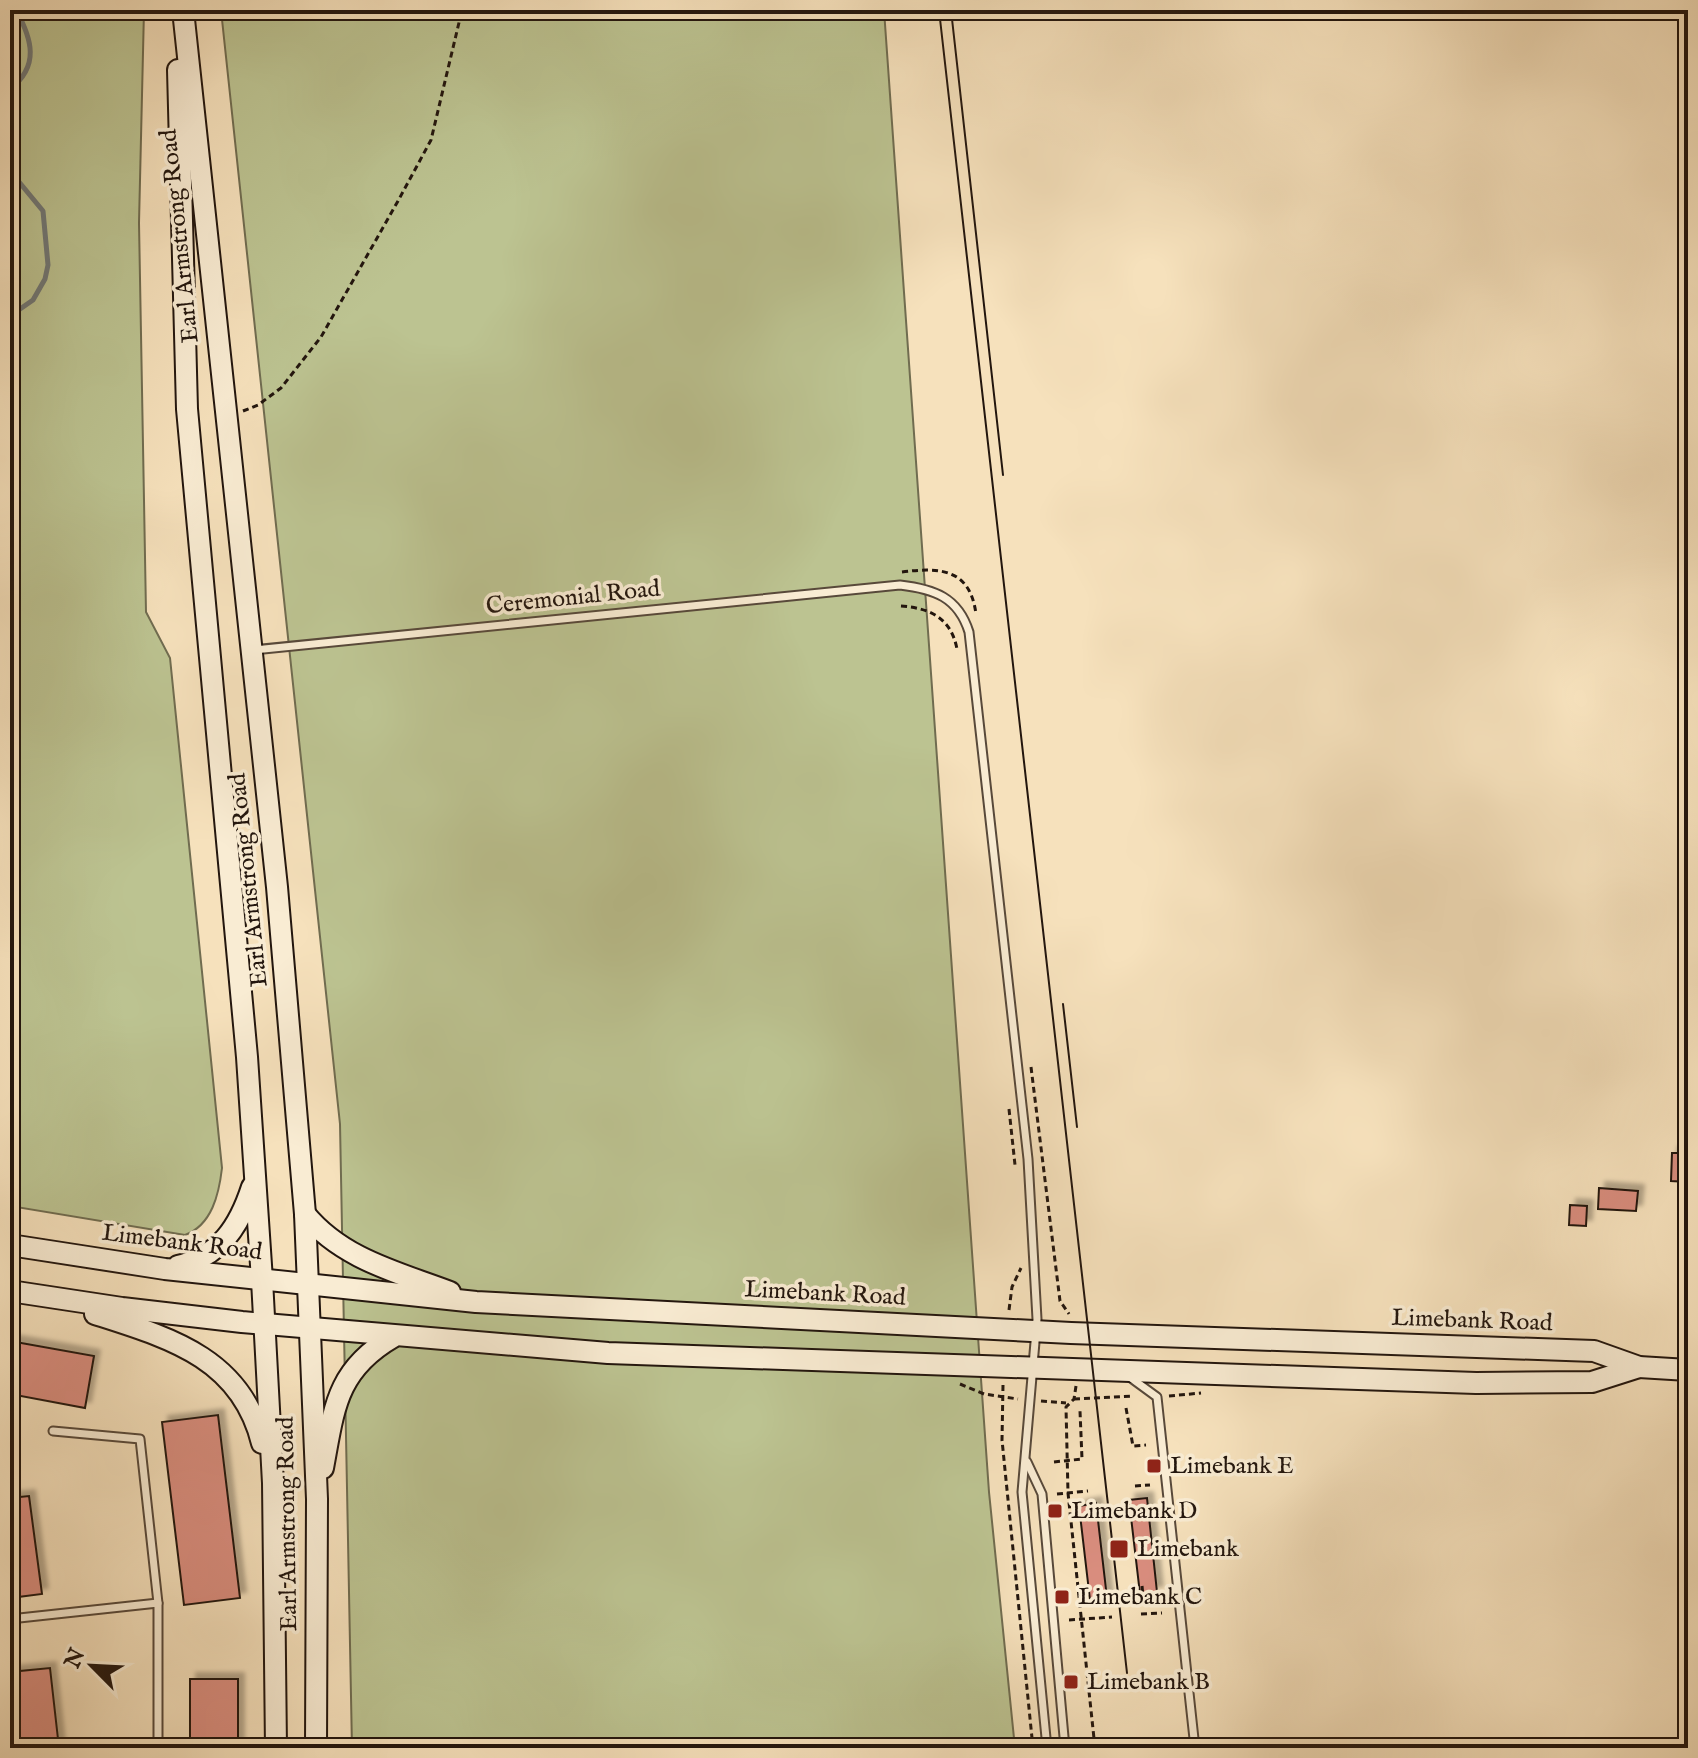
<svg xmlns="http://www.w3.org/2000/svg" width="1698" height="1758" font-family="'IM FELL English',serif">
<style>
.green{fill:#bcc391;stroke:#706c50;stroke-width:2}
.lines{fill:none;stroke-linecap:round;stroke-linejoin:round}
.stream{stroke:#707877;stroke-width:5}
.building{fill:#d98d7e;stroke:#23160e;stroke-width:2;filter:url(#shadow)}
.lane-casing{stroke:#58493a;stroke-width:11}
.secondary-casing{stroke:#23160e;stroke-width:24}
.path{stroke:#23160e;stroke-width:3;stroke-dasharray:6 4;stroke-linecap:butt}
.lane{stroke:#f9ecd3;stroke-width:7}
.secondary{stroke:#f9ecd3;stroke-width:20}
.tram{stroke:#23160e;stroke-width:2}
.poi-dot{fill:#8f2418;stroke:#f9ecd3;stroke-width:3}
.labels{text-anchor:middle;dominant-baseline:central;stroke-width:7;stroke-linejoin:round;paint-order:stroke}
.street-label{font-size:24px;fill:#23160e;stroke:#f9ecd3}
.poi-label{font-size:24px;fill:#23160e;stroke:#f9ecd3;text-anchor:start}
</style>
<defs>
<filter id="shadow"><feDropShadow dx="6" dy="-6" stdDeviation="2" flood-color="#0004"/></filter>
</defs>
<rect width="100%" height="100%" fill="#f6e1bc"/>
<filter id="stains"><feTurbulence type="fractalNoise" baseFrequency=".0025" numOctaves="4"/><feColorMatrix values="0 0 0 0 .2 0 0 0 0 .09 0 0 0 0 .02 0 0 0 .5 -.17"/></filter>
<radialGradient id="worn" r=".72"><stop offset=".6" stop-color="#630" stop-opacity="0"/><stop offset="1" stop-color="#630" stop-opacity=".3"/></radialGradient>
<g class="green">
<path d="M10,10H144L139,223L146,612L170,658L222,1168C219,1194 212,1225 185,1235L10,1206Z"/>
<polygon points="221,10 884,10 989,1492 1015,1748 352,1748 340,1124"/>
</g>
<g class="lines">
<g class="stream">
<path d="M10,89C40,66 32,39 16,10"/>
<polyline points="10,171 43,211 48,265 45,279 33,300 10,316"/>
</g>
</g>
<g class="building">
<polygon points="1672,1153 1688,1153 1688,1182 1671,1181"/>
<polygon points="1599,1188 1638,1191 1636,1211 1598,1209"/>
<polygon points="1570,1205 1587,1206 1586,1226 1569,1225"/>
<polygon points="10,1341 94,1356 85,1408 10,1394"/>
<polygon points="218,1415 240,1598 184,1605 162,1422"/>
<polygon points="29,1496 42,1594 10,1598 10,1498"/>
<polygon points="1147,1498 1157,1592 1140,1594 1129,1500"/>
<polygon points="1096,1503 1107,1598 1090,1600 1079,1506"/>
<polygon points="50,1668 59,1748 10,1748 10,1672"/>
<rect x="190" y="1679" width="48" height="69"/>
</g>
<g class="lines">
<g class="lane-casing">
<g id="lane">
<path d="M253,650L900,585C934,589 958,597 969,632L1028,1159L1037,1319L1022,1492L1047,1748"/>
<polyline points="1131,1378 1157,1397 1195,1748"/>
<polyline points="53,1431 140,1439 158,1603"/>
<polyline points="1027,1462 1042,1494 1065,1748"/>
<polyline points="10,1619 158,1603 158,1748"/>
</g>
</g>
<g class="secondary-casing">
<g id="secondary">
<polyline points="183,10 277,887 305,1214 317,1499 316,1748"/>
<polyline points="178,70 187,409 247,1057 262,1280 273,1483 276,1748"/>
<path d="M305,1214C342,1259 397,1272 450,1292"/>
<polyline points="10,1245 165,1269 476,1302 1071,1333 1594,1351 1639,1367 1688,1370"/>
<path d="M178,1266C220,1256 239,1227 252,1187"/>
<polyline points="10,1291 122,1308 242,1322 608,1353 1476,1383 1592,1382 1639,1367"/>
<path d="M95,1314C170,1338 241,1358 262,1443"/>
<path d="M323,1468C334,1409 336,1370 393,1337"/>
</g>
</g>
<g class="path">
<polyline points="243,411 258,405 281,388 321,337 398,201 431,140 462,10"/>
<path d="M902,572C941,567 970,569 976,614"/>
<path d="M901,606C930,608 951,618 957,649"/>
<polyline points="1031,1067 1060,1301 1069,1314"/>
<polyline points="1009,1109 1015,1165"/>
<polyline points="1009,1310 1012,1287 1021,1268"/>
<polyline points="960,1384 984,1394 1018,1399"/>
<polyline points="1003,1385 1002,1440 1033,1748"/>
<polyline points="1076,1386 1074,1399 1066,1407 1068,1493 1095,1748"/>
<polyline points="1169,1396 1201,1393"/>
<polyline points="1074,1399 1133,1396"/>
<polyline points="1041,1401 1066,1403"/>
<polyline points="1126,1408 1133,1446 1146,1445"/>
<polyline points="1054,1462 1082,1459 1080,1411"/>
<polyline points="1135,1486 1150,1485"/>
<polyline points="1057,1494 1088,1491"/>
<polyline points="1142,1586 1143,1596"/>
<polyline points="1104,1590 1105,1600"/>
<polyline points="1141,1614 1162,1613"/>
<polyline points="1069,1620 1112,1617"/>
</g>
<use href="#lane" class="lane"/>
<use href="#secondary" class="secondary"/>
<g class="tram">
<polyline points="939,10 1127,1673"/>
<polyline points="951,10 1003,475"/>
<polyline points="1063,1004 1077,1127"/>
</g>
</g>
<g class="poi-dot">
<rect x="1146" y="1458" width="16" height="16" rx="4"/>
<rect x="1047" y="1503" width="16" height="16" rx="4"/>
<rect x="1109" y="1539" width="20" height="20" rx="4"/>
<rect x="1054" y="1589" width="16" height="16" rx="4"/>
<rect x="1063" y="1674" width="16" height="16" rx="4"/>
</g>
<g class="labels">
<g class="street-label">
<text transform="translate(180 236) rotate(-96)">Earl Armstrong Road</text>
<text transform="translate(573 598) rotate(-6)">Ceremonial Road</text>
<text transform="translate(249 880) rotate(-96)">Earl Armstrong Road</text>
<text transform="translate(182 1243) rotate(7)">Limebank Road</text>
<text transform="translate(825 1294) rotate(3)">Limebank Road</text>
<text transform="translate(1472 1321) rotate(2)">Limebank Road</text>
<text transform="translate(288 1524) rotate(-91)">Earl Armstrong Road</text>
</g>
<g class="poi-label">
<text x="1170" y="1466">Limebank E</text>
<text x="1071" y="1511">Limebank D</text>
<text x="1137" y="1549">Limebank</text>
<text x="1078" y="1597">Limebank C</text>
<text x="1087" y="1682">Limebank B</text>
</g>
</g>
<rect width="1698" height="1758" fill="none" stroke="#f6e1bc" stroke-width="40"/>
<rect x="12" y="12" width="1674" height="1734" fill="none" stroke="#23160e" stroke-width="4"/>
<rect x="20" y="20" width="1658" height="1718" fill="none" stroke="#23160e" stroke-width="2"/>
<g transform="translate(92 1666) rotate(294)" stroke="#f9ecd3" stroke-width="6" paint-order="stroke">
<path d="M0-6L14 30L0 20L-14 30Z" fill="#23160e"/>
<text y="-12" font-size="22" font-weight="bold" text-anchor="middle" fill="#23160e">N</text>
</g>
<rect width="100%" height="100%" filter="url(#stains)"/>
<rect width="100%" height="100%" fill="url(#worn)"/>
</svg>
